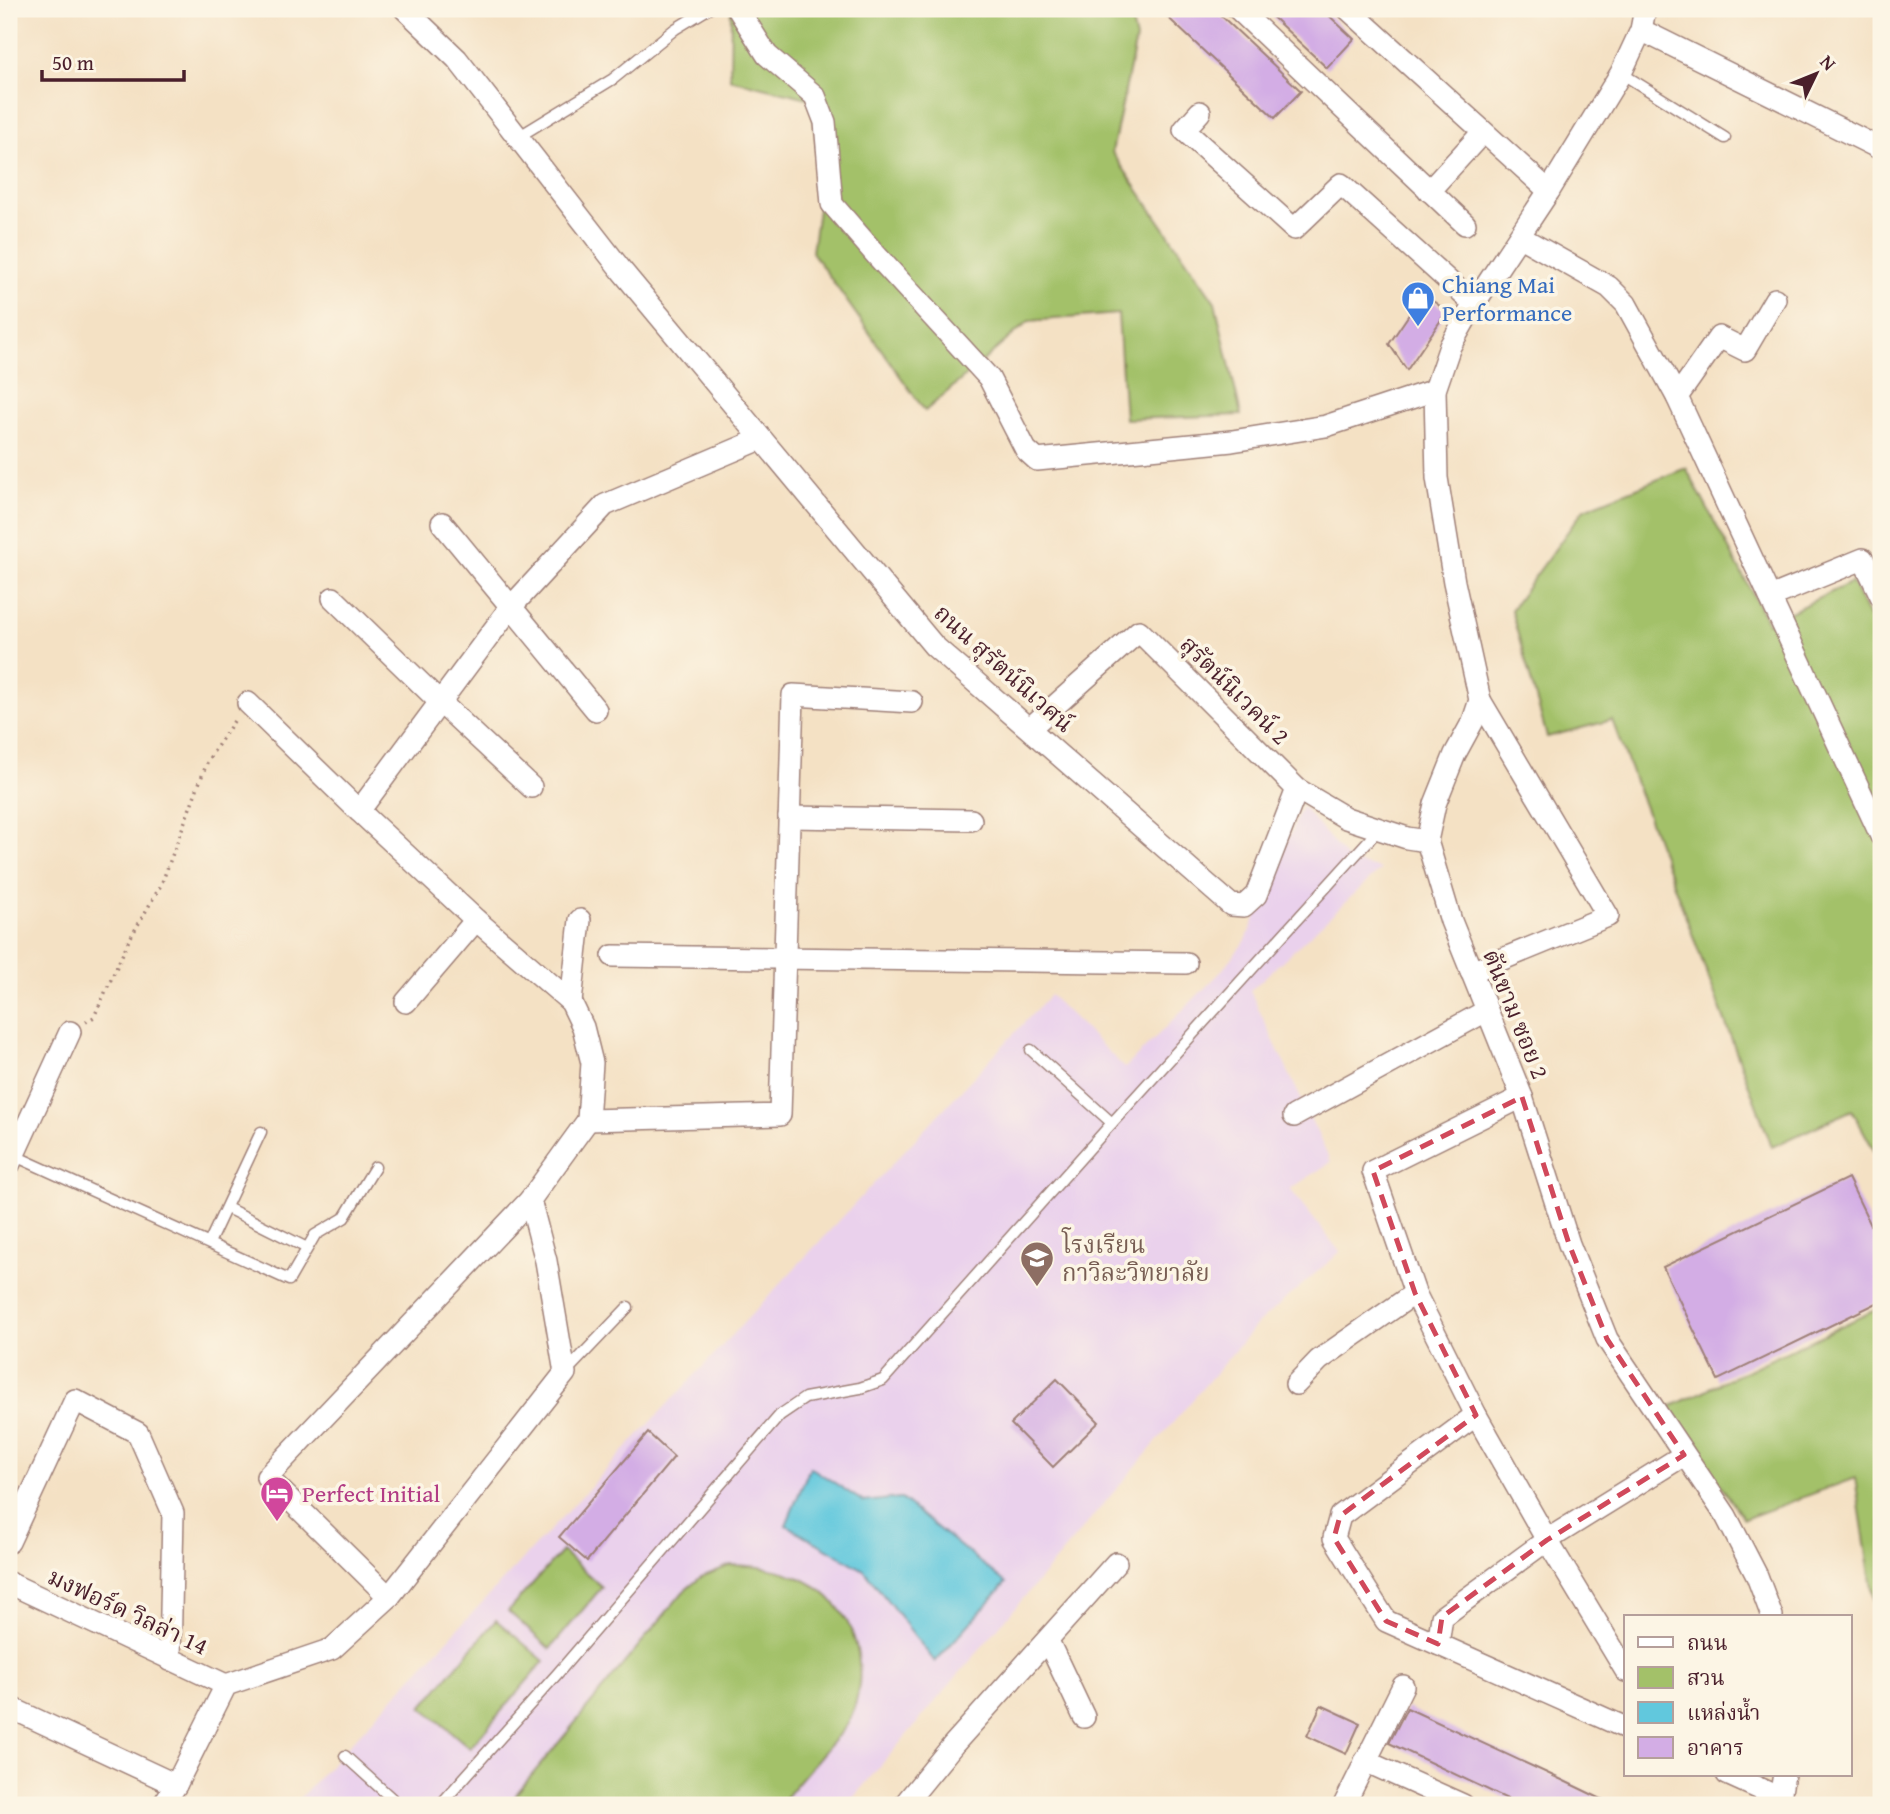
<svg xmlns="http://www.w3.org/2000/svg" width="1890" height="1814" font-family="'Gentium Book Plus','Noto Serif Thai',serif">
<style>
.built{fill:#ead1ec}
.green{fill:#a3c169;stroke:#76704a;stroke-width:2}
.water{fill:#61c8dd;stroke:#567484;stroke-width:2}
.building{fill:#d3ade5}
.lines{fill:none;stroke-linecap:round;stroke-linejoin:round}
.lane-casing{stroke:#9f8078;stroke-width:13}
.street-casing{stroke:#9f8078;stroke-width:24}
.path{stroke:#9f8078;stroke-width:3.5;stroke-dasharray:2 5;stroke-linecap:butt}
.lane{stroke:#fff;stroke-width:10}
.street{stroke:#fff;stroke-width:21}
.marked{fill:none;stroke:#d1495b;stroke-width:5;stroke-dasharray:14 9;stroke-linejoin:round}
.labels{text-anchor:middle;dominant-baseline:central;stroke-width:7;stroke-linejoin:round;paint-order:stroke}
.shop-label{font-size:24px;fill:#366cbe;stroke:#fcf5e5;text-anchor:start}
.street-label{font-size:24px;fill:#4a1f2b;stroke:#fcf5e5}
.education-label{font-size:24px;fill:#785e54;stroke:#fcf5e5;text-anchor:start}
.hotel-label{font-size:24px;fill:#b23c85;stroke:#fcf5e5;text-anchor:start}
</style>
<rect width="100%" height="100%" fill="#fcf5e5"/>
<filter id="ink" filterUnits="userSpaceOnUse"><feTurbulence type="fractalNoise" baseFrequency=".0143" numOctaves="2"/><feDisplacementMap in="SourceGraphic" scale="14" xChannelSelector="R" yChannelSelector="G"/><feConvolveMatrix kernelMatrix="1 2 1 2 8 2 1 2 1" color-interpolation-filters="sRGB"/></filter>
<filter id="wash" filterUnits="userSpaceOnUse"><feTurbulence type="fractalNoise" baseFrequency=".00686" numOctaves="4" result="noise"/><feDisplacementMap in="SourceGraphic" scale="28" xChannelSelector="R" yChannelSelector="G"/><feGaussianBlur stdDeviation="1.57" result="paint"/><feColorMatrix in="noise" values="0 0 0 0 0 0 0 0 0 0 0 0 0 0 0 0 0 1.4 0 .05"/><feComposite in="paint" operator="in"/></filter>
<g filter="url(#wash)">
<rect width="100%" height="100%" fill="#f4e1c4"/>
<polygon class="built" points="1302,806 1349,861 1381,869 1250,991 1331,1162 1290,1189 1340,1252 1258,1323 847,1805 293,1805 1050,995 1125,1068 1219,974 1246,940"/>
<g class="green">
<polygon points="731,9 1129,9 1136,39 1112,152 1215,302 1241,415 1125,419 1118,314 1029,321 925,411 812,252 821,188 812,99 730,79"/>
<polygon points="1686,468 1768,623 1852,582 1881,641 1881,1163 1852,1110 1772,1147 1612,720 1547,737 1511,610 1584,509"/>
<polygon points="1881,1307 1881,1647 1855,1478 1744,1519 1668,1408"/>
<polygon points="562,1551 602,1587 550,1649 508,1611"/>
<path d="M731,1565C757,1566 780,1568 804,1580C857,1605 873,1673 848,1723C843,1732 834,1740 827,1748C811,1767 795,1786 779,1805H512L517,1793L683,1592L701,1577Z"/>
<polygon points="496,1620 544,1661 470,1748 422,1707"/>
</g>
<polygon class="water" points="810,1467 864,1502 900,1498 1006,1583 935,1662 864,1570 786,1525"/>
<g id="blocks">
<g class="building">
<polygon points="1159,9 1214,9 1301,91 1275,118"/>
<polygon points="1264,9 1322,9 1354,39 1327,68"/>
<polygon points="1423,294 1447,311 1407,370 1389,344"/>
<polygon points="1848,1178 1881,1246 1881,1301 1718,1380 1663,1267"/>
<polygon points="1057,1379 1099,1422 1053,1467 1011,1424"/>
<polygon points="648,1433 674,1457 587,1561 559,1537"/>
<polygon points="1321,1705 1360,1723 1346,1754 1307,1736"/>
<polygon points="1407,1708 1562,1780 1614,1805 1520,1805 1389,1743"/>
</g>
</g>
</g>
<g filter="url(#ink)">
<use href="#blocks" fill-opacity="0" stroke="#9f8078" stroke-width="2"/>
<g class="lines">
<g class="lane-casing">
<g id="lane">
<polyline points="1621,73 1725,138"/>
<polyline points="518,137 613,79 675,29 708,9"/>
<polyline points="1031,1050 1112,1123"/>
<polyline points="9,1122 25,1129"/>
<polyline points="13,1155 289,1280 315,1235 344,1218 375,1167"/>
<polyline points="227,1208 307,1248"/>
<polyline points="209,1243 261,1132"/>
<polyline points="565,1373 628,1307"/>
<polyline points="345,1756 399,1805"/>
<polyline points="440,1805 558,1673 780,1415 805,1398 860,1388 883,1380 1112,1123 1379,829"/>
</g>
</g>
<g class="street-casing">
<g id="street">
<polyline points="405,9 457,59 622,271 934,646 1231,905 1244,906 1256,895 1297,789"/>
<polyline points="738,9 767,55 815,96 825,122 832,204 877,256 989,378 1026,450 1037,460 1232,441 1326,426 1435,390"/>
<polyline points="1238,9 1465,224"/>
<polyline points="1348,9 1549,191"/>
<polyline points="1645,9 1641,30 1621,73 1549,191 1474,304 1450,346 1435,390 1437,478 1454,582 1480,700 1473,721 1455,754 1435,804 1427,841 1451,921 1522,1097 1569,1244 1607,1339 1726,1516 1757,1576 1772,1616"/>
<polyline points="1641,30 1881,149"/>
<polyline points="1200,112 1184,130 1294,229 1341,184 1474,304"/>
<polyline points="1429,191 1483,132"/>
<polyline points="1520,237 1609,287 1626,304 1677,397 1881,836"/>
<polyline points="1677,397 1719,337 1745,350 1775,299"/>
<polyline points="442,523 596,710"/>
<polyline points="1770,597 1863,559 1881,596"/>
<polyline points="333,598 441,703 531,787"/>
<polyline points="1030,728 1139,631 1297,789 1346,818 1407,838 1427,841"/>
<polyline points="359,811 510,608 605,505 761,439"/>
<polyline points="789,817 971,820"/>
<polyline points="613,956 1186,963"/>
<polyline points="1471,972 1608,916 1480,700"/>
<polyline points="406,1002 476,920"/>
<polyline points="571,1002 580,920"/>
<polyline points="1522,1097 1373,1171 1415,1293 1476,1415 1547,1540 1626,1671"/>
<polyline points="1294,1116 1486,1011"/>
<polyline points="588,1120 780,1115 793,695 912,702"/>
<polyline points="9,1165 70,1032"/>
<polyline points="1296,1384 1319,1360 1415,1293"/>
<polyline points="1476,1415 1340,1516 1334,1538 1386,1621 1626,1728"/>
<polyline points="9,1542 75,1400 138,1433 173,1513 170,1660"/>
<polyline points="9,1583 226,1685"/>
<polyline points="389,1597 267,1477 530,1200"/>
<polyline points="1048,1641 1084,1717"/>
<polyline points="1438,1644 1442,1617 1547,1540 1684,1455"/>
<polyline points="9,1707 176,1785"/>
<polyline points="1365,1761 1463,1805"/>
<polyline points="1727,1774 1780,1798"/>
<polyline points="163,1805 176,1785 226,1685 332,1649 389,1597 565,1373 546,1261 530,1200 588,1120 592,1063 583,1027 571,1002 476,920 359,811 248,703"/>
<polyline points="904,1805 953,1745 1116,1563"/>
<polyline points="1344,1805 1403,1686"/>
<polyline points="1776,1805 1780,1798 1784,1774"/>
</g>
</g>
<polyline class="path" points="86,1022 94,1017 128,942 161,885 208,760 236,718"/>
<use href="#lane" class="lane"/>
<use href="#street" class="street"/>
</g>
</g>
<path class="marked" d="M1522,1097L1569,1244L1607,1339L1684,1455L1547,1540L1442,1617L1438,1644L1386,1621L1334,1538L1340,1516L1476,1415L1415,1293L1373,1171Z"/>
<defs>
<g id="shop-pin" transform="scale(1.75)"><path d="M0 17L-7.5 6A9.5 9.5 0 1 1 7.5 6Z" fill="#3f7fe0" stroke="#fcf5e5"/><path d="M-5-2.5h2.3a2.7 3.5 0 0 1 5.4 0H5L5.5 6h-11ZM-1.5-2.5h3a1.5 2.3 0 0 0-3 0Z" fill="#fff"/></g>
<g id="school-pin" transform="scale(1.75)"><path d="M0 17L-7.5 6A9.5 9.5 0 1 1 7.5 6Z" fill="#8d6e63" stroke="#fcf5e5"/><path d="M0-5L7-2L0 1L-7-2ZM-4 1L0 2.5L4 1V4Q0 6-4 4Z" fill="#fff"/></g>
<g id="hotel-pin" transform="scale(1.75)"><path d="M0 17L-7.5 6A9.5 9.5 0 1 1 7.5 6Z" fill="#d1479c" stroke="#fcf5e5"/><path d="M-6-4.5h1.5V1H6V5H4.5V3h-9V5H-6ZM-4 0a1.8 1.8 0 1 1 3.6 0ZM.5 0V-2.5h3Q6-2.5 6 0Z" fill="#fff"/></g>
</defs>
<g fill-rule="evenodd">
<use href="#shop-pin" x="1418" y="298"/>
<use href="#school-pin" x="1037" y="1258"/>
<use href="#hotel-pin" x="277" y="1493"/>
</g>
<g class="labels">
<g class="shop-label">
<text x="1442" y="284">Chiang Mai<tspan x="1442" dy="28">Performance</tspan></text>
</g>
<g class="street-label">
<text transform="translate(1004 668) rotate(42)">ถนน สุรัตน์นิเวศน์</text>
<text transform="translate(1235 690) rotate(45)">สุรัตน์นิเวคน์ 2</text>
<text transform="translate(1516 1014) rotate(68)">ตันขาม ซอย 2</text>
<text transform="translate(128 1611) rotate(25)">มงฟอร์ด วิลล่า 14</text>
</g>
<g class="education-label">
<text x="1062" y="1244">โรงเรียน<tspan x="1062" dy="28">กาวิละวิทยาลัย</tspan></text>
</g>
<g class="hotel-label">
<text x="302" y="1493">Perfect Initial</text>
</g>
</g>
<rect width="1890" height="1814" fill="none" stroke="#fcf5e5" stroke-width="35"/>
<rect x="1624" y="1615" width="228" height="161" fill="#fcf5e5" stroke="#b59f9b" stroke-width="2"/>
<rect x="1638" y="1637" width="35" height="10" fill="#ffffff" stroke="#b59f9b" stroke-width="2"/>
<text x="1687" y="1650" font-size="21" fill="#4a1f2b">ถนน</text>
<rect x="1638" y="1667" width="35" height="21" fill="#a3c169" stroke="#b59f9b" stroke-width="2"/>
<text x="1687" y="1685" font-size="21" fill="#4a1f2b">สวน</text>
<rect x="1638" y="1702" width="35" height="21" fill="#61c8dd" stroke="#b59f9b" stroke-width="2"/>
<text x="1687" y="1720" font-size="21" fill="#4a1f2b">แหล่งน้ำ</text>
<rect x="1638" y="1737" width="35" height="21" fill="#d3ade5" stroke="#b59f9b" stroke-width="2"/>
<text x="1687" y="1755" font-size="21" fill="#4a1f2b">อาคาร</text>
<g transform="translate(1816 74) rotate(47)" stroke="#fcf5e5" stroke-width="5" paint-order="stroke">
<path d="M0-5L12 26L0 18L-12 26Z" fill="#4a1f2b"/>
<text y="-10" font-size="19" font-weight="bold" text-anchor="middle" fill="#4a1f2b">N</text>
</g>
<path d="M42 70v10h142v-10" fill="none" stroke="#4a1f2b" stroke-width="3.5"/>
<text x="52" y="70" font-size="21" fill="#4a1f2b" stroke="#fcf5e5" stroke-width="5" paint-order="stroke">50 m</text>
</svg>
